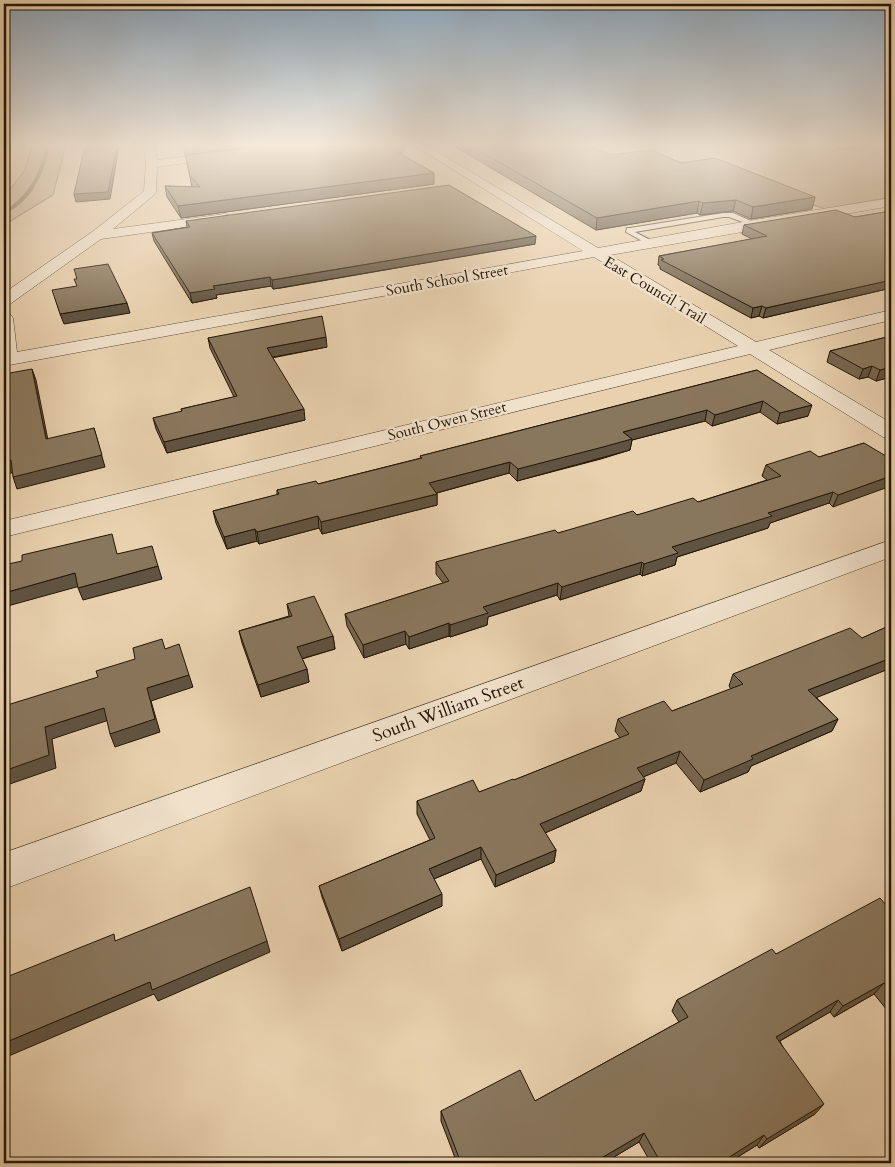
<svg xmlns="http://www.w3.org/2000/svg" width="895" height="1167" font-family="Cardo,serif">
<rect width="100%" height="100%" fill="#e9d1af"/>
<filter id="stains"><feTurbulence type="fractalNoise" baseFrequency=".004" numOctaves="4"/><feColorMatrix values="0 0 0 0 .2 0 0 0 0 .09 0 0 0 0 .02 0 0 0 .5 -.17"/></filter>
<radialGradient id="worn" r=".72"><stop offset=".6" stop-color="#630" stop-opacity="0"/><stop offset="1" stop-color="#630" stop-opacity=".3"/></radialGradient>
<!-- green -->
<path fill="#c7b192" stroke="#74634b" d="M32,145h34l-13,50 -49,30v-28l21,-27z
M601,145h290v52l-66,12 -112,-41 -56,-11 -27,-12 -22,3z"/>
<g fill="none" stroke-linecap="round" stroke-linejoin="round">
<!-- stream -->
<path fill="#715f48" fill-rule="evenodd" d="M46,145h4c-6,28 -18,57 -46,69v-3c25,-16 36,-37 42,-66z"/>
<defs>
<path id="lane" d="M723,213h10l25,11 -4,2 -25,-9h-6l-88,15 19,10 1,2 -4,2 -25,-14 1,-4h3z"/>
<path id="street" d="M144,145h10l3,15 65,-8 5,3 -5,3 -65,9 -1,25 -2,3 -41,34 111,-15 5,1 2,3 -2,3 -128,18 -91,65 -6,1v-12l88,-61 52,-41 2,-27z
M414,145h12l172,103 156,-28 137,-22v8l-281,49 146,87 135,-32v10l-122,30 122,73v15l-8,-1 -133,-83 -746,183v-16l734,-175 -144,-89 -590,109v-53l6,1 3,4 4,34 566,-101z
M891,540v17l-887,332v-36z"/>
</defs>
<!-- lane casing -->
<use href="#lane" stroke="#54442f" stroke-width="2"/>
<!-- street casing -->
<use href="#street" stroke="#54442f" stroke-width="1"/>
<!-- lane -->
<use href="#lane" fill="#f1e1cb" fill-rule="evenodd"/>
<!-- street -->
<use href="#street" fill="#f1e1cb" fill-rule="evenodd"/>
</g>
<!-- wall -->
<path fill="#766650" stroke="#221504" d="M183,145h223l-5,9 33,30 -253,34 -14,-21 -2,-11 27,1z
M452,145h134l25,10 70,8 134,34 -3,12 -61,10 -18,-8 -33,4 -3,-2 -101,17z
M891,211v77l-128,30 -4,-2 -8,2 -91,-49v-3l-2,-1 1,-9 93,-17 -10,-5 2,-9 111,-8z
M186,221l349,23 -254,44 -8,1 -2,-3 -55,9 1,3 -25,5 -38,-62 -2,-8 35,-6z
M891,336v41l-15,4 -8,-4 -9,2 -32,-17 3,-11z
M208,338l119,9 -55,11 33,62 -138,33 -11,-24 -3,-11 29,-6 -1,-3 53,-12 -24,-49z
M757,370l51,46 -31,8 -17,-12 -48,14 -7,-5 -73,19 -2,10 -29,9 -84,22 -8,-8 -72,20v12l-115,29 -3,-6 -60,16 -2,-3 -30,8 -11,-26 -3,-12 64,-16v-5l41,-6 103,-26 -1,-2z
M864,443l-31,64 -4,-4 -59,20 -2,5 -91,29 -2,8 -33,11 -2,-2 -80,26 -3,-5 -69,22 -1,8 -37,12 -1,-1 -40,13 -3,-5 -42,14 -17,-32 -2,-12 98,-31 -7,-9v-12l122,-29 79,-18 61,-13 69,-22 -5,-4 4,-11 53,-8z
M287,604l46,32 2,13 -33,10 5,10 2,13 -48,15 -19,-54 -3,-12 50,-15z
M891,625v43l-75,29 22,22 -6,12 -81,35 -3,6 -48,20 -24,-29 -33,14 2,2 -4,12 -96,42 11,17 -2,12 -59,25 -14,-28 -47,20 8,27 -100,45 -20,-54 -3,-11 111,-46 -13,-26v-13l62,-9 35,-12 106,-42 -5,-7 3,-12 54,-8 59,-22 -2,-3 4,-12 129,-36z
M891,911v104l-17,-21 -40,23 -4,-5 -50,29 35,73 -56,34 -2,-3 -29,18h-77l-12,-21 -35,21h-147l-16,-42v-10l94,-10 144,-79 -7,-11 5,-11 99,-46z"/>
<!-- shaded-wall -->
<path fill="#605341" stroke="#221504" d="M7,145h5l-8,18v-12z
M117,145h1l1,2 -9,52 -34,3 -2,-8z
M183,145h94l-92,10z
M400,145h6l-10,16v-10z
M838,145h37l-38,5z
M434,173v11l-253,34 -3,-12z
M815,197l-3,12 -61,10 2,-12z
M736,200l-3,11 -33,4 3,-12z
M699,201l-2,12 -101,17 1,-12z
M536,236l-1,8 -262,45 -1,-9z
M270,277l1,9 -55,9 1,3 -25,5 -2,-10 23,-7z
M891,280v8l-128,30 3,-10z
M127,303l3,10 -66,11 -4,-10z
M762,306l-3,10 -8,2 2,-10z
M326,337l1,10 -59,11 -1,-10z
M872,366l-4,11 -9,2 4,-10z
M891,367v10l-15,4 4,-11z
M32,369l4,11 14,70 -4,-11z
M763,401l-3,11 -48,14 3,-11z
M812,405l-4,11 -31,8 3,-11z
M304,409l1,11 -138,33 -3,-11z
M707,410l-2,11 -73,19 -2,10 -113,31 1,-12 105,-37z
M94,428l11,39 -88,22 -4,-12z
M11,460l4,12 -8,2 -3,-8v-4z
M510,462l-1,11 -80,22v-12z
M891,476v10l-58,21 5,-12z
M833,492l-4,11 -59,20 -2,5 -91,29 -2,8 -33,11 2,-12 28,-17 96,-34z
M437,494v11l-115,29 -1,-12z
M318,516l1,12 -60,16 -2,-12z
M255,529l2,12 -30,8 -3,-12z
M642,562l-2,12 -80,26 2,-13z
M158,566l4,13 -79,21 -5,-12z
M75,573l5,13 -76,21v-14z
M558,583l-1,12 -69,22 -1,8 -37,12v-12l33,-18z
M449,623v13l-40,13v-12z
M405,631l1,13 -42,14 -1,-13z
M333,636l2,13 -35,10 -3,-12z
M891,658v10l-88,35 5,-13z
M307,669l2,13 -48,15 -3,-12z
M189,675l4,12 -42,14 9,31 -45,15 -5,-13 37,-46z
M104,708l5,12 -57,19 4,29 -52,18v-15l41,-44z
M838,719l-6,12 -81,35 -3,6 -48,20 4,-12 47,-24z
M680,751l-4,12 -42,18 3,-13z
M645,779l-4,12 -103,45 2,-12z
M481,847v12l-52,22v-12z
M556,850l-2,12 -59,25 1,-12z
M442,894v12l-100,45 -3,-12z
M267,941l3,11 -112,49 -4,-7 -150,64v-15l146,-61z
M884,983l-10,11 -40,23 9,-11z
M838,1000l-8,12 -61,35 7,-10z
M824,1104l-9,10 -56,34 8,-9z
M644,1133l-5,9 -35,21h-11z
M764,1135l-7,10 -29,18h-8z"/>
<!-- building -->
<path fill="#89775d" stroke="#221504" d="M4,145h3l-3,6z
M85,145h32l-9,47 -34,2z
M274,145h126l-4,6 38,22 -256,33 -13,-20 35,1 -10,-11 -4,-21z
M469,145h117l25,10 40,-5 30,13 34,-5 100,39 -62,10 -17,-7 -33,3 -4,-2 -102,17z
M449,185l87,51 -264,44 -2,-3 -57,9 2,3 -25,4 -38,-60 38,-6 -4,-6z
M836,210l19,7 36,-6v69l-125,28 -4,-2 -9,2 -92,-48 3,-1 -5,-3 108,-20 -23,-11z
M108,264l19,39 -67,11 -8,-24 25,-4 -3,-7h3l-3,-10z
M322,316l4,21 -59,11 37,61 -140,33 -11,-24 29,-7 -1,-2 56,-13 -29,-58z
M891,336v31l-11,3 -8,-4 -9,3 -33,-18z
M32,369l14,70 48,-11 8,27 -89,22 -2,-17 -7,2v-88z
M757,370l55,35 -32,8 -17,-12 -48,14 -8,-5 -84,22 9,7 -29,8 -85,22 -8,-7 -81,21 8,11 -116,28 -3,-6 -61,16 -2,-3 -31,8 -11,-26 66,-17 -2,-4 39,-9 2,3 104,-26 -2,-2z
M864,443l27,16v17l-53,19 -5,-3 -65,21 4,3 -100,31 6,6 -34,11 -2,-2 -80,25 -4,-4 -75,24 5,6 -38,12 -1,-2 -40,14 -4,-6 -42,14 -18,-31 104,-33 -13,-19 119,-32 3,3 75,-22 4,4 56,-17 5,4 83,-26 -15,-11 44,-14 9,6z
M112,534l5,20 35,-8 6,20 -80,22 -3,-15 -71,20v-28l18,-4v-6z
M314,596l19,40 -36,11 10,22 -49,16 -19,-54 53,-15 -5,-12z
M891,625v33l-83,32 30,29 -87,37 2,3 -49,21 -24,-29 -43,17 8,11 -105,45 16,26 -60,25 -15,-28 -52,22 13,25 -103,45 -20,-53 116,-48 -18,-37 56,-21 6,12 34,-13 1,1 115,-46 -11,-15 46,-18 8,10 71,-27 -10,-10 117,-46 12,10z
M162,639l3,10 14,-5 10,31 -42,13 8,31 -45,15 -6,-26 -59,19 4,28 -45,16v-65l94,-29 -2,-6 39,-12 -2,-11z
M250,887l17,54 -115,49 -2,-8 -146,61v-65l110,-44 1,7z
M880,898l11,13v81l-7,-9 -41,23 -5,-6 -62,37 48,67 -57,35 -3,-4 -44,28h-59l-17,-30 -51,30h-132l-20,-52 79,-41 15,31 153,-84 -11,-17 95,-51 4,5z"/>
<!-- sky -->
<linearGradient id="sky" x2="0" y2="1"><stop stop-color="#8da6ba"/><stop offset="0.47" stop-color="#f5eadb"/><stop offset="1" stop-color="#f5eadb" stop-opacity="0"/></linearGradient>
<rect width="895" height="308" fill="url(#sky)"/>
<g text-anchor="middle" stroke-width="5" stroke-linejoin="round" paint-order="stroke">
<!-- far-street labels -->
<g font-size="15" fill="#221504" stroke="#f1e1cb">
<text transform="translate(447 280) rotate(-10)" y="5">South School Street</text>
<text transform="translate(655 290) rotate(31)" y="5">East Council Trail</text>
<text transform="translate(447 421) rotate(-14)" y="5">South Owen Street</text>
</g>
<!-- street labels -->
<g font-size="18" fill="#221504" stroke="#f1e1cb">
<text transform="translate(448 709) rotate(-20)" y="6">South William Street</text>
</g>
</g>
<!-- margin -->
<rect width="895" height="1167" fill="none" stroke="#e9d1af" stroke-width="20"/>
<rect x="5" y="5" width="885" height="1157" fill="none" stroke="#221504" stroke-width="2.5"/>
<rect x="10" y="10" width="875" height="1147" fill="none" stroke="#221504"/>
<rect width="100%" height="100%" filter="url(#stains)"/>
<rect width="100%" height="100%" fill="url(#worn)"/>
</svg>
